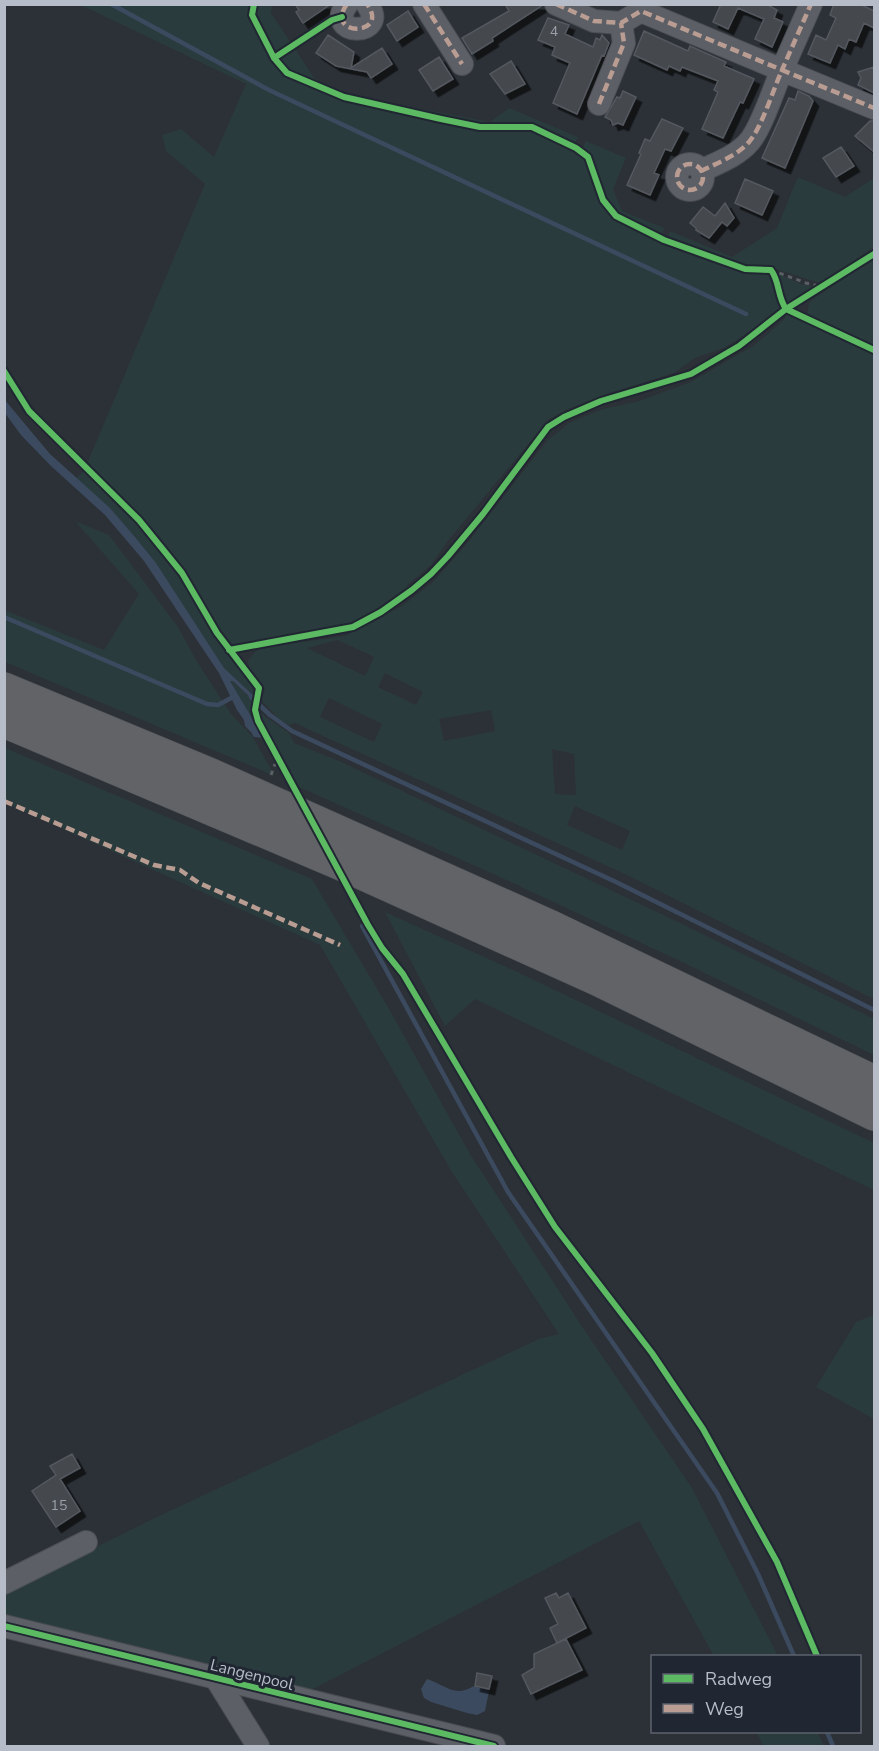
<svg xmlns="http://www.w3.org/2000/svg" width="879" height="1751" font-family="'Nunito Sans',sans-serif">
<defs>
<filter id="shadow"><feDropShadow dx="5.5" dy="5.5" stdDeviation="0" flood-color="#0009"/></filter>
</defs>
<rect width="100%" height="100%" fill="#2c3137"/>
<!-- green -->
<path fill="#2a3b3d" fill-rule="evenodd" d="M81,5h170c-1,20 17,59 35,70 6,3 13,4 19,6 15,6 27,15 43,19l138,30 44,-1 53,25 5,8 12,40 14,15 61,30 23,9 47,16h24c8,11 7,26 13,39l-58,37 -29,10 -21,15 -67,21 -39,15 -19,10 -102,123 -16,23 -24,20v2l-44,32 -17,8 -32,7 -82,10c-21,-22 -34,-53 -51,-78 -26,-38 -59,-71 -94,-102l118,-280 -39,-33 -4,-16 19,-6 33,28 32,-73z
M257,5h15l-1,8 20,30 -15,9c-8,-14 -22,-32 -19,-47z
M294,47l20,31 29,16 147,28 19,-14 69,29 -4,8 -44,-19 -51,-1 -134,-29 -31,-16 -25,-9 -10,-14z
M586,141l40,17 -13,31 9,22 42,17 -2,8c-13,-7 -37,-15 -46,-25 -18,-18 -14,-47 -34,-62z
M798,177l47,20 29,-19v69l-54,36 -51,-16 -26,-2 -75,-27 2,-7 62,26 45,-29z
M874,259v87l-67,-31 2,-12 4,-4z
M776,273l25,11 15,3 -28,17 -5,-6z
M787,314h6l81,38v647l-247,-124 -332,-152 -6,2 -9,-5 -18,-19 3,-13 -16,-21 -1,-6 8,-10 9,-4 80,-11 57,-30 30,-23 33,-37 82,-105 22,-18 34,-14 36,-8 52,-19 62,-36 32,-27v-4zM338,640l36,17 -9,19 -58,-28zM385,673l38,19 -7,13 -38,-18zM329,698l53,26 -8,18 -54,-25zM491,710l4,21 -51,10 -5,-22zM552,749l22,5 2,41 -21,-1zM575,806l55,25 -8,19 -55,-25z
M84,470l45,45 41,48 58,92 23,29 3,12 -30,-28 -68,-105 -21,-26 -25,-29 -34,-29z
M75,521l34,14 69,92 18,33 35,54 22,23 22,39 -270,-114 -1,-52 100,40 35,-56z
M229,680l4,1 21,20c-2,17 6,31 12,47l-17,-35z
M258,708l5,7 26,18 5,10 45,18 339,161 196,97v36l-196,-95 -189,-88 -190,-85 -27,-48h-2l-11,-22z
M5,748l307,131 77,130 81,145 113,174 109,160 86,168h-64l-75,-135 -330,170 -304,-74v-25l154,-76 380,-177 20,-5 -107,-162 -132,-227 -315,-142z
M385,912l128,58 361,173v47l-399,-191 -30,27z
M874,1315v104l-58,-32 40,-65z
M756,1732h61l7,14h-60z"/>
<!-- water -->
<path fill="#3c4a5f" d="M4,399l46,55 60,54 25,29 21,26 68,105 30,28v5l-21,-20h-3l19,32 109,213 -107,-194 -6,-6 -1,-6 -7,-10 -18,-37 -75,-112 -39,-46 -54,-49 -30,-31 -16,-22z
M427,1679c19,6 27,19 47,7l15,5 -4,20 -8,4 -10,-2 -36,-11 -7,-4 -3,-9z"/>
<!-- pier -->
<path fill="#2c3137" d="M253,737l11,1 105,187 -11,1z"/>
<g fill="none" stroke-linecap="round" stroke-linejoin="round">
<!-- stream -->
<path stroke="#3c4a5f" stroke-width="4.5" d="M111,4l158,86 477,224
M4,617l203,87 11,1 17,-9
M251,697l19,18 22,16 324,151 258,128
M362,926l146,266 209,301 41,81 36,82
M827,1732l6,14"/>
</g>
<!-- building -->
<path fill="#44484e" stroke="#54585f" stroke-width="1.5" filter="url(#shadow)" d="M295,4h36l-28,19 -7,-11 3,-2z
M505,4l38,1 -51,33 1,3 -21,13 -10,-16 47,-27z
M721,4h45l11,6 -3,8 9,4 -11,25 -17,-8 9,-20 -26,-11 -10,21 -15,-7z
M834,4h26l14,7v17l-10,-5 -8,19 -7,-3 -4,10 -7,-4 -8,18 -22,-9 8,-19 10,5 10,-22 -6,-3z
M408,11l10,16 -21,14 -10,-16z
M548,18l21,7 -4,9 28,13 3,-9 4,2 2,-5 7,8 -5,13 -2,-1 -25,59 -24,-11 17,-40 -18,-8 3,-8 -17,-7z
M644,31l44,20 2,-5 36,16 -2,4 30,13 -11,24 -3,-1 -17,36 -21,-9 16,-37 -4,-2 4,-9 -36,-14 -2,4 -11,-5 -2,4 -33,-15z
M328,35l26,17 -3,16 31,-20 10,16 -21,14 -4,-6 -31,-6 -20,-13z
M439,57l14,22 -20,12 -14,-21z
M511,61l14,23 -20,10 -15,-20z
M874,67v26l-16,-8 3,-7 -3,-6z
M623,91l13,6 -13,28 -5,-2 -5,2 -2,-5 -6,-3 12,-20 3,1z
M798,91l11,5 4,5 -28,67 -23,-10 27,-60 6,2z
M662,119l21,9 -12,23 -6,-2 -11,24 5,2 -9,20 -23,-10 14,-31 -2,-1 6,-14 5,2z
M870,121h4v31l-19,-16z
M841,147l13,19 -18,11 -13,-19z
M745,179l28,12 -11,24 -27,-12z
M725,203l9,15 -7,8 -5,-4 -13,16 -13,-8v-2l-6,-5 13,-16 12,9z
M72,1454l8,14 -20,11 20,32 -24,16 -24,-36 24,-16 -6,-9z
M556,1593l3,5 9,-5 18,35 -29,15 -7,-15 8,-4 -13,-26z
M566,1639l16,31 -51,24 -9,-19 12,-7v-14z
M477,1673l15,3 -3,13 -14,-3z"/>
<g fill="none" stroke-linecap="round" stroke-linejoin="round">
<defs>
<path id="minor" d="M347,4c-24,33 44,33 20,0
M424,4l38,60
M556,4l38,17 27,2 20,-12 141,59 29,-66
M599,104l25,-61 -3,-20
M677 177a13 13 0 1 1 26 0a13 13 0 1 1-26 0Z
M701,171c16,-8 36,-15 48,-29 13,-15 24,-52 33,-72l92,38
M4,1583l82,-41
M4,1626l490,120
M217,1680l41,66"/>
<path id="highway" d="M4,689l207,86 338,151 325,156
M4,721l340,144 253,114 277,135"/>
</defs>
<!-- minor casing -->
<use href="#minor" stroke="#4a4d52" stroke-width="24"/>
<!-- highway casing -->
<use href="#highway" stroke="#494d53" stroke-width="34"/>
<!-- path -->
<path stroke="#5a5f63" stroke-width="3" stroke-dasharray="4.5 4.5" stroke-linecap="butt" d="M771,270l35,13 18,4
M271,775l4,-11"/>
<!-- minor -->
<use href="#minor" stroke="#5c5f66" stroke-width="22"/>
<!-- highway -->
<use href="#highway" stroke="#616366" stroke-width="33"/>
<!-- quiet -->
<path stroke="#b99d93" stroke-width="4.5" stroke-dasharray="9 4.5" stroke-linecap="butt" d="M347,4c-24,33 44,33 20,0
M424,4l38,60
M556,4l38,17 27,2 20,-12 141,59 29,-66
M599,104l25,-61 -3,-20
M677 177a13 13 0 1 1 26 0a13 13 0 1 1-26 0Z
M701,171c16,-8 36,-15 48,-29 13,-15 24,-52 33,-72l92,38
M4,801l150,64 26,5 19,13 141,62"/>
<defs>
<path id="cycleway" d="M254,4l-2,11 22,43 13,15 57,24 97,22 39,8h52l44,21 12,9 15,43 13,16 48,24 81,29 26,1c9,12 6,26 15,39l88,41
M274,58l58,-38 10,-3
M4,371l25,40 110,109 43,53 35,60 42,55 -4,22 3,11 110,204 14,23 21,26 108,183 44,70 97,126 51,76 74,133 40,94
M229,650l124,-23 28,-15 31,-22 19,-16 17,-18 35,-42 65,-87 16,-10 37,-16 90,-27 48,-28 47,-37 88,-55
M4,1626l490,120"/>
</defs>
<!-- cycleway casing -->
<use href="#cycleway" stroke="#202732" stroke-width="10"/>
<!-- cycleway -->
<use href="#cycleway" stroke="#5cba63" stroke-width="6"/>
</g>
<g text-anchor="middle" stroke-width="6" stroke-linejoin="round" paint-order="stroke">
<!-- number labels -->
<g font-size="14" fill="#9aa0aa">
<text x="554" y="36">4</text>
<text x="59" y="1510">15</text>
</g>
<!-- street labels -->
<g font-size="16" fill="#b7bdc8" stroke="#202732">
<text transform="translate(252 1674) rotate(14)" y="6">Langenpool</text>
</g>
</g>
<!-- border -->
<rect width="879" height="1751" fill="none" stroke="#b7bdc8" stroke-width="12"/>
<!-- legend -->
<rect x="651" y="1655" width="210" height="78" fill="#202732" stroke="#5c636e" stroke-width="1.5"/>
<rect x="663" y="1674" width="30" height="9" fill="#5cba63" stroke="#5c636e" stroke-width="1.5"/>
<text x="705" y="1685" font-size="18" fill="#b7bdc8">Radweg</text>
<rect x="663" y="1704" width="30" height="9" fill="#b99d93" stroke="#5c636e" stroke-width="1.5"/>
<text x="705" y="1715" font-size="18" fill="#b7bdc8">Weg</text>
</svg>
